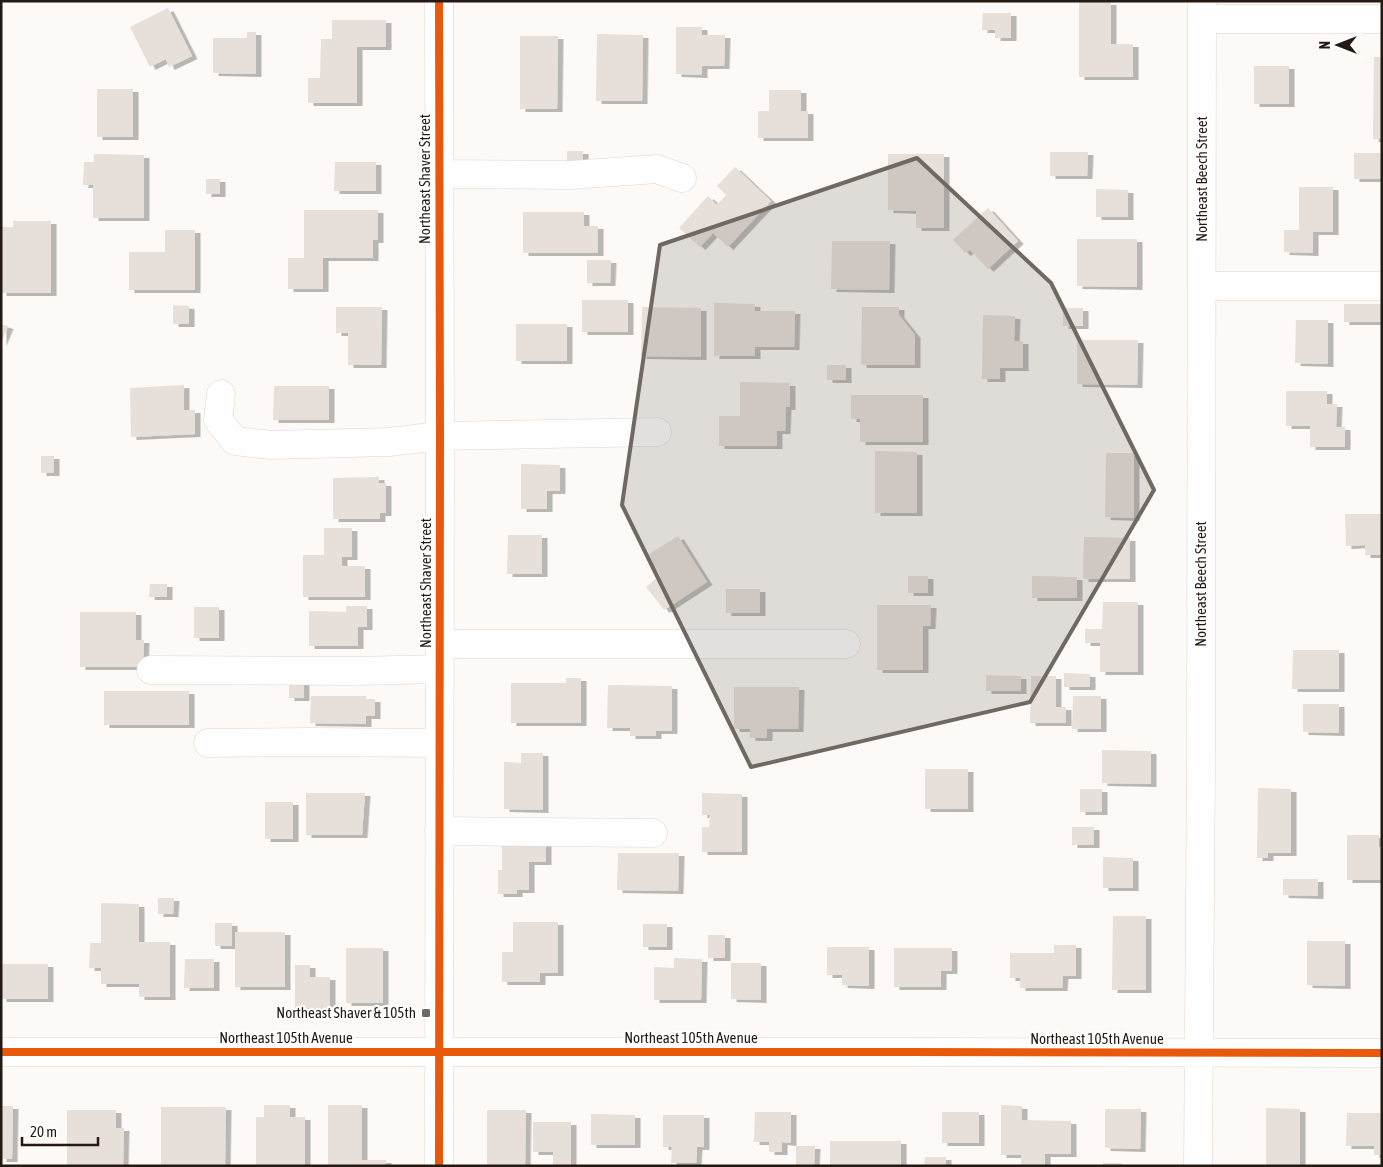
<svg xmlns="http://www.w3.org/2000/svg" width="1383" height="1167" font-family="'Asap Condensed',sans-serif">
<defs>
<filter id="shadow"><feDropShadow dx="5.5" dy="3" stdDeviation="0" flood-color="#0004"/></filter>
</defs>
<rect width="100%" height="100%" fill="#fcf9f6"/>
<!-- building -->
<path fill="#e6dfda" filter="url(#shadow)" d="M1079,2h32v42h22v33h-54z
M168,8l24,48 -23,11 -3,-8 -16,8 -20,-40z
M983,13h28v25h-16v-8h-13z
M332,20h54v27h-29v56h-49v-25h12l1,-39h11z
M676,27h26v8h23l-1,31h-22v9l-26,-1z
M247,32h9v42l-43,-1v-35h34z
M597,34l46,1 -1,66h-46z
M520,36h38l-1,73h-37z
M1374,57h8v82h-9z
M1254,66h35v38h-35z
M97,89h36v48h-36z
M769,90h32v21h7v27h-50v-27h11z
M567,151h16v12h-16z
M1050,152h38l-1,24h-37z
M1354,153h28v26h-28z
M94,154l50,1v63h-51v-33h-10l1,-23h10z
M888,154h56v74h-28v-17l-28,-1z
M335,162h41v29h-42z
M735,167l36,34 -43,46 -15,-14 -13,14 -21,-19 29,-32 9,9 9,-10 -9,-9z
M206,179h14v15h-14z
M1299,187h34v45h-20v21l-29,-1v-22h15z
M1096,189l32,1v27h-32z
M988,208l30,33 -30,28 -18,-19 -5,3 -12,-13z
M304,210h74v30h-5v18h-50v31h-35v-31h16z
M523,212h61v14h14v27h-75z
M13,221h38v72h-50v-66h12z
M165,230h30v60h-66v-38h36z
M1077,239h60v48l-60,-1z
M832,241h58l-1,49 -58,-1z
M587,260h24l-1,23h-23z
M582,300h46v32h-46z
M714,303l41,1v7h40l-1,36h-39v9h-41z
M1344,304h38v18h-38z
M173,305l16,1v18h-16z
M336,307h46l-1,58h-33v-32h-12z
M642,307l59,1v49l-60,-1z
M862,307h37v8l16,20v30h-54z
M1063,308h20v18h-20z
M983,315l32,1 -1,25h9v27h-23v11h-18z
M1296,320h32v44l-33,-1z
M1,324l7,2 -7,17z
M516,324h51v37h-51z
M1077,340h61l-1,45 -60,-1z
M827,365h19v15h-19z
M740,382l50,1v24h-4l-1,24h-8v15h-58v-30h21z
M184,385v25h11v24l-64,3 -1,-49z
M274,386h55v34h-56z
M1286,391h41v13h10l-1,23h9v20h-35v-21h-24z
M851,395h72v47h-63v-23h-9z
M875,451l42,1v61h-42z
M1106,453h28v65l-29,-1z
M41,456h13v17h-13z
M521,464l39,1v26h-13v18h-26z
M379,477v6h7v30h-6v6h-47v-41z
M1345,514h37v41h-17v-10l-19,1z
M324,528h28v29h-10v9h23v31h-62v-42h21z
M508,535h34v39h-35z
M678,536l29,46 -43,28 -18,-23 14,-12 -14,-19z
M1084,537l46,1v41h-47z
M908,576h20v17h-20z
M1032,576l45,1v21h-45z
M150,584h17v13h-18z
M726,589h34v24h-34z
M1103,602h35v70h-38v-29h-15v-14h17z
M877,605h54l-1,21h-7v44h-46z
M346,606h21v21h-9v19h-49v-35l37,1z
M194,607h25v31h-25z
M80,612h56v28h8l-1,27h-63z
M1293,650h46v39h-47z
M1064,673l26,1v13h-26z
M986,675l35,1v15h-35z
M1031,676h25v31h10v16h-36z
M566,678h15v45h-70v-40h55z
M289,679h15v19h-15z
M608,685l64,1v45h-16v5h-26v-8h-23z
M734,687h65l-1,42h-31v9h-17v-9h-16z
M104,691h85v34h-85z
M311,696h55v3h9v17h-9v8l-56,-1z
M1073,696h28v33h-29z
M1303,704h36v29l-36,-1z
M1102,750l49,1v33l-49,-1z
M521,753h22v57l-39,-1v-47l17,1z
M925,769h43v40h-43z
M1258,788l33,1v64h-23v5h-11z
M1080,789h22v23h-22z
M306,793h59l-3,42h-56z
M702,793l40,1v58h-40v-25h7l1,-12h-8z
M265,802h28v37h-28z
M1072,827h22v18h-22z
M1347,835h32v12h3v33h-35z
M502,837h44v25h-17v28h-12v4h-19v-24h4z
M618,853h61l-1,38 -61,-1z
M1103,857l30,1v30h-30z
M1283,879h35v17l-35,-1z
M158,898h16l-1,16h-15z
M101,903l38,1v38h31v55h-31v-13h-38v-16h-12l1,-25h11z
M1113,916h33v74h-34z
M513,922h45v51h-18v9h-38v-30h11z
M215,923h17v23h-17z
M643,924h24v23h-24z
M235,932h50v55h-50z
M708,935h17v23h-17z
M1307,941h38v45l-38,-1z
M1054,945h22v31h-13l-1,12h-42v-10h-10v-25h44z
M827,947h42v39l-27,-1v-10h-15z
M346,948h37v55h-37z
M894,948h58v23h-11v16h-47z
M674,958l28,1 -1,41h-47v-33l20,1z
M185,959h29v29h-30z
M731,963h30v37l-30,-1z
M1,964h47v35h-47z
M295,965h15v12h20v31h-35z
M264,1105h26v12h15v49h-49v-49h8z
M328,1105h34v55h24v6h-58z
M1001,1105l21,1v14l49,1v33h-26v12h-24v-11h-20z
M1,1106h12l-1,53h-11z
M161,1107h65l-1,59h-64z
M1266,1108l34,1v57h-34z
M1105,1109h36l-1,40 -35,-1z
M67,1110h49v18h8l-1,38h-56z
M487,1110h39l-1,56h-38z
M755,1112h36v31l-9,-1v10h-13v-10h-15z
M942,1112h37v31h-37z
M1347,1113h35v42h-8v-9h-28z
M591,1114l44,1v30h-44z
M663,1115h41v32h-7l-1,16h-25l1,-16h-9z
M533,1122h38v44h-18v-14h-20z
M830,1141h71v25h-71z
M796,1146h19l-1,20h-18z
M925,1157h21v9h-22z
M1103,1163h19v3h-19z"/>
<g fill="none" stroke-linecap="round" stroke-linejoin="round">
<defs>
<path id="minor" d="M439,1l1,435 -1,730
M1202,19h180
M439,174l131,1 87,-6 25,9
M1202,286h180
M221,394l-3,26 17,21 36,4 118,-3 51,-6 217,-4
M439,644h407
M151,670l205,1 83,-2
M208,743l103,-1 128,1
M439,831l214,2
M1,1052h903l478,1
M1198,1166l3,-401 1,-764"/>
</defs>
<!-- minor casing -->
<use href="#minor" stroke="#dcd6d0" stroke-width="29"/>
<!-- minor -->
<use href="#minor" stroke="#fffefe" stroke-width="28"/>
<defs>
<path id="cycleway" d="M439,1l1,435 -1,730
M1,1052h903l478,1"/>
</defs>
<!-- cycleway casing -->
<use href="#cycleway" stroke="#fff" stroke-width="11"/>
<!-- cycleway -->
<use href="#cycleway" stroke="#e8590c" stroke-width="8"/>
</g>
<!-- marked area -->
<path fill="#706862" fill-opacity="0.2" stroke="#706862" stroke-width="4" stroke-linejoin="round" d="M917,158l134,125 103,207 -124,212 -279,65 -129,-262 38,-260z"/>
<!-- markers -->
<rect fill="#706862" stroke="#fff" stroke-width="2" x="421" y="1008" width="10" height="10" rx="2.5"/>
<g text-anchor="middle" stroke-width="4.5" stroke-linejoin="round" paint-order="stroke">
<!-- street labels -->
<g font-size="15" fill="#251a13" stroke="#fff">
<text transform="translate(425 179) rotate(-90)" y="5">Northeast Shaver Street</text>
<text transform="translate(1202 179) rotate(-90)" y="5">Northeast Beech Street</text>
<text transform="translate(426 583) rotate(-90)" y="5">Northeast Shaver Street</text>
<text transform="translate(1201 584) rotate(-90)" y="5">Northeast Beech Street</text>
<text x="286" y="1043">Northeast 105th Avenue</text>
<text x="691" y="1043">Northeast 105th Avenue</text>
<text x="1097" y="1044">Northeast 105th Avenue</text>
</g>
<!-- poi labels -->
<g font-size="15" fill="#251a13" stroke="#fff" text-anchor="end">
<text x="416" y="1018">Northeast Shaver &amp; 105th</text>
</g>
</g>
<!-- border -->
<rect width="1383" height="1167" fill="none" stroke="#251a13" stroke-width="5"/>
<!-- north arrow -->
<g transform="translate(1338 45) rotate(270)" stroke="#ffffff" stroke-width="4" paint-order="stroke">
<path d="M0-4L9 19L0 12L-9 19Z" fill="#251a13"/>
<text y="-8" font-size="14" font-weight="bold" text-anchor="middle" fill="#251a13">N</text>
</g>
<!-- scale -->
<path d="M22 1137v8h76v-8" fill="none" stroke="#251a13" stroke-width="2.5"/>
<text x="30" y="1137" font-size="15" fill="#251a13" stroke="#ffffff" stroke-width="4" paint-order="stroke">20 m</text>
</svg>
